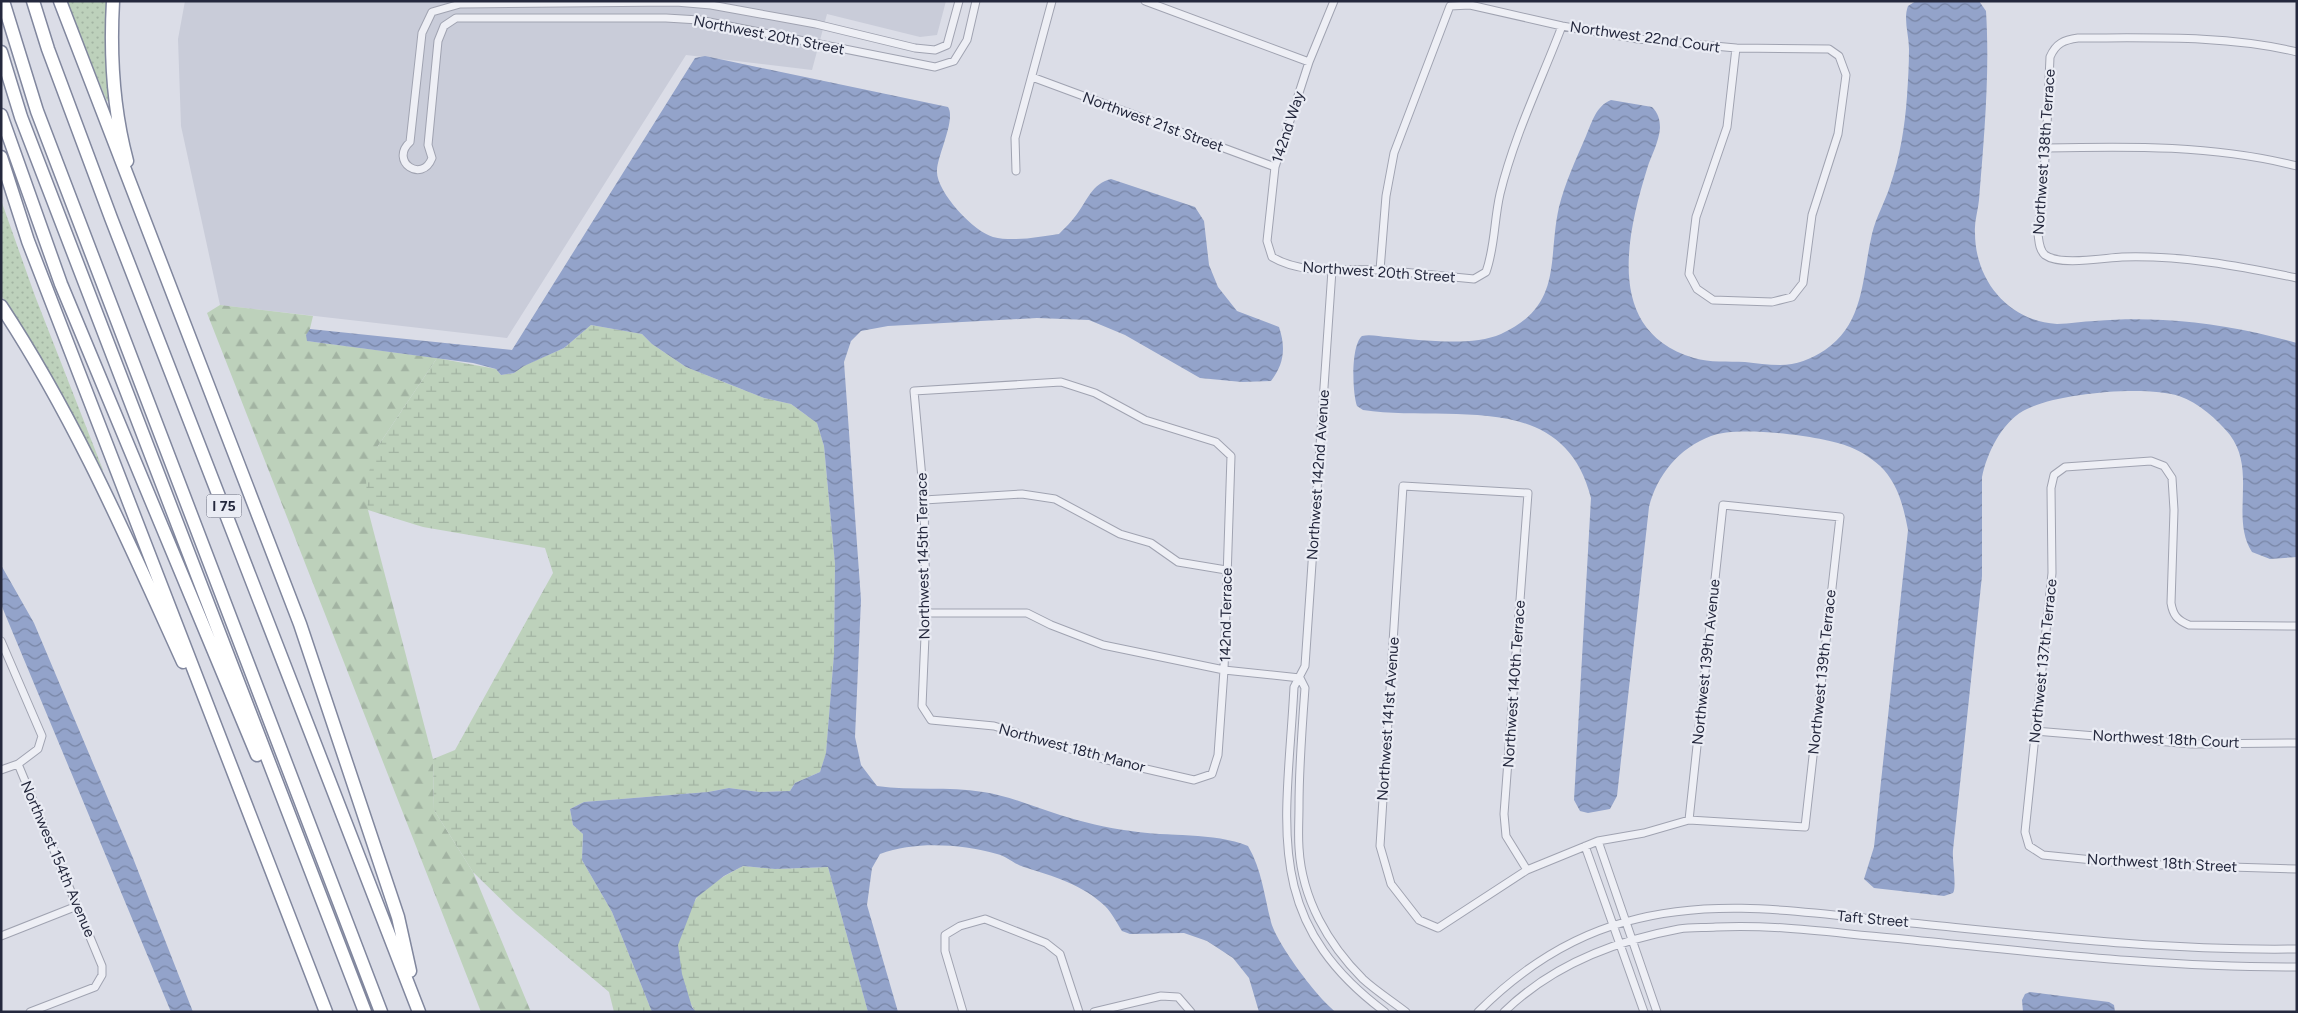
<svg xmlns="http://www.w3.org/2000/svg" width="2298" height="1013" font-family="Figtree,sans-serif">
<defs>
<pattern id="green-dots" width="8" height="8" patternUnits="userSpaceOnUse" patternTransform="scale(1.25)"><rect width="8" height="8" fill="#bdd1bb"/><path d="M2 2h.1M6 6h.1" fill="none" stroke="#a2b3a2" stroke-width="1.8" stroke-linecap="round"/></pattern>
<pattern id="forest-firs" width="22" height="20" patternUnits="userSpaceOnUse" patternTransform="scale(1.25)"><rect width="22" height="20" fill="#bdd1bb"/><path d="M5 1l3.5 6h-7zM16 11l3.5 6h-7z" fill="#a2b3a2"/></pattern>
<pattern id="wetland-marsh" width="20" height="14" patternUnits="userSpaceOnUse" patternTransform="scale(1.25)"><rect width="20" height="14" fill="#bdd1bb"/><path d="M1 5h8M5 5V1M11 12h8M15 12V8" fill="none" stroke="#a2b3a2"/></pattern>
<pattern id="water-waves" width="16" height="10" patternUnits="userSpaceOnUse" patternTransform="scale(1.25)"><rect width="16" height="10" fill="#93a3ca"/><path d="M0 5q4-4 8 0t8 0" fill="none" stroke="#7885a5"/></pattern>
</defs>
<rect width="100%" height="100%" fill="#dbdde7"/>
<!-- built -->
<path fill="#c9ccd9" d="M185,1h761l-9,34 -17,2 -93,-23 -15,56 -126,-15 -179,283 -287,-33 -39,-179 -3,-87z"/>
<!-- green -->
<path fill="url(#green-dots)" d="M65,1h42l-1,42 4,57 -3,1z
M1,200l34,96 68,174 -2,1 -48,-91 -52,-85z"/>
<!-- forest -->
<path fill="url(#forest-firs)" d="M220,305l93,11 -6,25 130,17 -59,88 -10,64 65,249 1,51 39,62 58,140h-50l-274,-699z"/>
<!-- wetland -->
<path fill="url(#wetland-marsh)" d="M591,325l51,9 10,10 34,23 78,31 27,6 26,19 7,23 11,118 -1,90 -8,100 -6,18 -25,11 -5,8 -31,1 -30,-4 -21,4 -124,10 -14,7 3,16 10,9 -1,26 30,52 40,100h-38l-5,-20 -93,-78 -43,-42 -39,-62 -1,-51 22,-9 98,-177 -8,-25 -122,-21 -55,-17 -2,-30 12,-34 59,-88 59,11 5,6 13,-2 9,-7 41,-18z
M743,866l33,3 52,-2 40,145h-172c-10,-12 -19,-51 -18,-66 1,-9 13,-39 18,-47 7,-12 34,-26 47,-33z"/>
<!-- water -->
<path fill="url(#water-waves)" d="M1916,1h63l7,10c4,62 -2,127 -7,189 -1,11 -5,22 -4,33 0,47 33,88 82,91 13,0 26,-3 38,-3 23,-2 46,-2 68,-1 45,2 91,11 134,23v214l-27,2 -18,-7c-22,-34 5,-81 -22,-117 -13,-16 -31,-32 -51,-39 -34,-11 -125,-3 -156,15 -22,13 -36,42 -41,66v99l-29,274c-1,10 4,37 0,43l-9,3 -70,-8 -10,-9 10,-32 34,-317c-4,-21 -9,-43 -24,-60 -9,-10 -22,-18 -34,-23 -27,-11 -112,-22 -139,-11 -32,12 -54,39 -62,71l-32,289 -7,13 -22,4 -8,-2 -6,-11 17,-302c-28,-111 -143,-75 -228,-88l-6,-4c-5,-14 -6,-61 5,-70 9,-2 18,1 26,1 32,3 84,10 113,-3 63,-29 46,-74 58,-127 6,-24 17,-48 27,-71 6,-14 10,-30 25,-36l41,7c6,6 8,12 8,21 -1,14 -9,28 -13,41 -21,68 -42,163 47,189 16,5 34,3 51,4 11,1 23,3 35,3 16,0 31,-6 45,-15 40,-27 37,-74 47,-116 4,-17 13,-32 18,-48 10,-29 15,-60 17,-90 1,-15 2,-31 2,-47 0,-14 -6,-30 -1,-43z
M705,56l243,51c8,12 -10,47 -11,63 -2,21 37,62 56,67 20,5 46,0 66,-3 6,-6 13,-13 18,-20 11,-15 15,-30 34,-35l84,28 9,14 5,44 9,22 19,24 42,16c7,21 5,37 -8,54l-29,1 -42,-4 -75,-43 -36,-15 -52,-2 -149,8 -27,5 -10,10 -7,21 17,238 -6,137 6,28 16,21c35,5 71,0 106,6 27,4 51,15 77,23 22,7 47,13 71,16 36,6 83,1 117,15 14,24 16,49 23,76 6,22 47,77 65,90h-77l-10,-34 -16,-20 -26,-17 -23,-8 -54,1 -8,-3c-5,-8 -10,-18 -17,-25 -22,-21 -52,-30 -81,-39 -10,-3 -18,-11 -27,-13 -37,-10 -81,-13 -117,0l-8,14 -5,37 31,107h-30l-40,-145 -53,2 -32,-3 -19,10 -28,22 -18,47 4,29 10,33 4,5h-44l-40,-100 -30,-52 1,-26 -10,-9 -3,-16 14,-7 124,-10 21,-4 30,4 31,-1 5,-8 25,-11 6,-19 8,-99 1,-90 -11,-118 -7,-23 -26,-19 -27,-6 -78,-31 -34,-23 -10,-10 -51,-9 -27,23 -40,18 -10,7 -13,2 -5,-6 -23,-6 -166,-22 -1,-6 4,-6 202,21 183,-292z
M1,565l33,58 99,235 60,154h-22l-166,-398 -4,-10z
M2030,992l79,10 5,3 1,7h-92l-1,-12 3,-6z"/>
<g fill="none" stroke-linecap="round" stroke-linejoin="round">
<defs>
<path id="minor" d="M959,1l-12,44 -12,5 -20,-2 -99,-24 -105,-19 -35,-3 -216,2 -28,8 -10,21 -12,109c-21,19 12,42 22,16l-4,-13 10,-104 6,-15 12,-8h210l33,2 236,47 19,-6 13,-21 9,-39
M1145,1l164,61
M1334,1l-25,61 -34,105 -8,74 5,16c32,19 74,11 110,13 31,3 61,6 92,9l12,-7c9,-25 8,-52 14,-78 14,-58 41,-113 62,-168
M2297,52c-70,-17 -147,-14 -219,-14 -14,2 -22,5 -28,19l-4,91 -8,86c1,7 1,16 7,21 15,11 58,3 77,2 59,-2 117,9 175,21
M1032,77l243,90
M2046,148c84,-2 168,-3 251,18
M1016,171l-1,-33 37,-137
M1332,270l-27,396 -11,21c-7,136 -34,232 91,325
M1380,270l6,-74 8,-43 56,-147 20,-1 92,21 76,13 98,9 93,1 10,7 7,19 -8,59 -26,81 -9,68 -11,14 -20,5 -59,-2 -16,-11 -8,-15 7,-57 31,-90 9,-79
M1061,382l34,11 50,27 71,22 15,14 -7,214 -6,85 -6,19 -18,6 -91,-21 -109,-33 -63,-6 -9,-14 4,-93 -2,-113 -10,-109z
M924,500l98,-6 33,5 65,35 31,9 27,19 48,8
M926,613h101l24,12 52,20 121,25 76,8
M2297,626l-108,-1c-12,-5 -16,-10 -18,-22l3,-93 -2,-32 -8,-12 -13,-5 -86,6 -11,8 -3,13 1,85 -27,259 4,14 14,9 90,9 164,5
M1,641l41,95 -4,13 -20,15 84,202v9l-7,12 -65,25
M1300,678l5,10c-3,40 -6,79 -6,118 0,14 -1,28 0,42 3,51 29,96 64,131 13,12 29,22 43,33
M2035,731l157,13 105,-1
M1,770l17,-6
M1598,841l59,171
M1585,846l59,166
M1527,870l-21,-34 -2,-22 24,-321 -125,-7 -23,360 11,38 28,36 19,8 89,-58 71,-29 46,-8 45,-13 116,7 35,-310 -117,-12 -34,315
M1,936l76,-30
M963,1012l-18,-61v-16l15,-9 25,-7 61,24 14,11 19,58
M1094,1012l67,-16 17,1 13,15
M1478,1012c42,-42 89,-74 147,-90 90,-26 185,-9 276,0 131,13 263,29 396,27
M1504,1012c48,-47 110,-71 175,-83 12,-2 25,-1 37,-2 59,-3 117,6 176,11 134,13 270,30 405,29"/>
<path id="motorway" d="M3,1l34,110 344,901
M33,1l15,48 63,169 308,794
M60,1l240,623 98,293 12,54
M113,1c-3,53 0,108 14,160
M1,52l20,65 344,895
M1,115l60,169 196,471
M1,157l27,84 298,771
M1,306c74,112 127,235 182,356"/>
</defs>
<!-- minor casing -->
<use href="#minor" stroke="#a0a3b1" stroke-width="9"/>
<!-- motorway casing -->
<use href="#motorway" stroke="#81879e" stroke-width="15"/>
<!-- minor -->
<use href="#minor" stroke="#eeeff5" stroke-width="7"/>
<!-- motorway -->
<use href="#motorway" stroke="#fff" stroke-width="12"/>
</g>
<g text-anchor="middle" stroke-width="4.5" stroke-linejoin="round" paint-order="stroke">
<!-- shield labels -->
<rect fill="#eaecf4" stroke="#5f6374" stroke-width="1" x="206.5" y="494.5" width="35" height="23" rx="4"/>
<g font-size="14" font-weight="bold" fill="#24283d">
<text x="224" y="511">I 75</text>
</g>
<!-- street labels -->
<g font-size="15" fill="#24283d" stroke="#eaecf4">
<text transform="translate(769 35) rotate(11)" y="5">Northwest 20th Street</text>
<text transform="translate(1645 37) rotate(8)" y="5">Northwest 22nd Court</text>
<text transform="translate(1153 122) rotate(20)" y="5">Northwest 21st Street</text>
<text transform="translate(1288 127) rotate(-72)" y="5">142nd Way</text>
<text transform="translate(2044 152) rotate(-86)" y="5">Northwest 138th Terrace</text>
<text transform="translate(1379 272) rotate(4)" y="5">Northwest 20th Street</text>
<text transform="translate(1318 475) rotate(-86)" y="5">Northwest 142nd Avenue</text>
<text transform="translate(923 556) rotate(-91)" y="5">Northwest 145th Terrace</text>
<text transform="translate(1226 615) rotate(-89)" y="5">142nd Terrace</text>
<text transform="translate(2043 661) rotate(-84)" y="5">Northwest 137th Terrace</text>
<text transform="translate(1706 662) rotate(-84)" y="5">Northwest 139th Avenue</text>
<text transform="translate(1822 672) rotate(-84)" y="5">Northwest 139th Terrace</text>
<text transform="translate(1514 684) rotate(-86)" y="5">Northwest 140th Terrace</text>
<text transform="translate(1388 719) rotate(-86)" y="5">Northwest 141st Avenue</text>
<text transform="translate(2166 739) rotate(3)" y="5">Northwest 18th Court</text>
<text transform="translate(1072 748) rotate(15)" y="5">Northwest 18th Manor</text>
<text transform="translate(58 859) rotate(67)" y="5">Northwest 154th Avenue</text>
<text transform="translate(2162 863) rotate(3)" y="5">Northwest 18th Street</text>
<text transform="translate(1873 919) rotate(5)" y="5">Taft Street</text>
</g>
</g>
<!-- border -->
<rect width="2298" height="1013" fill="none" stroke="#24283d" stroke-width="5"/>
</svg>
